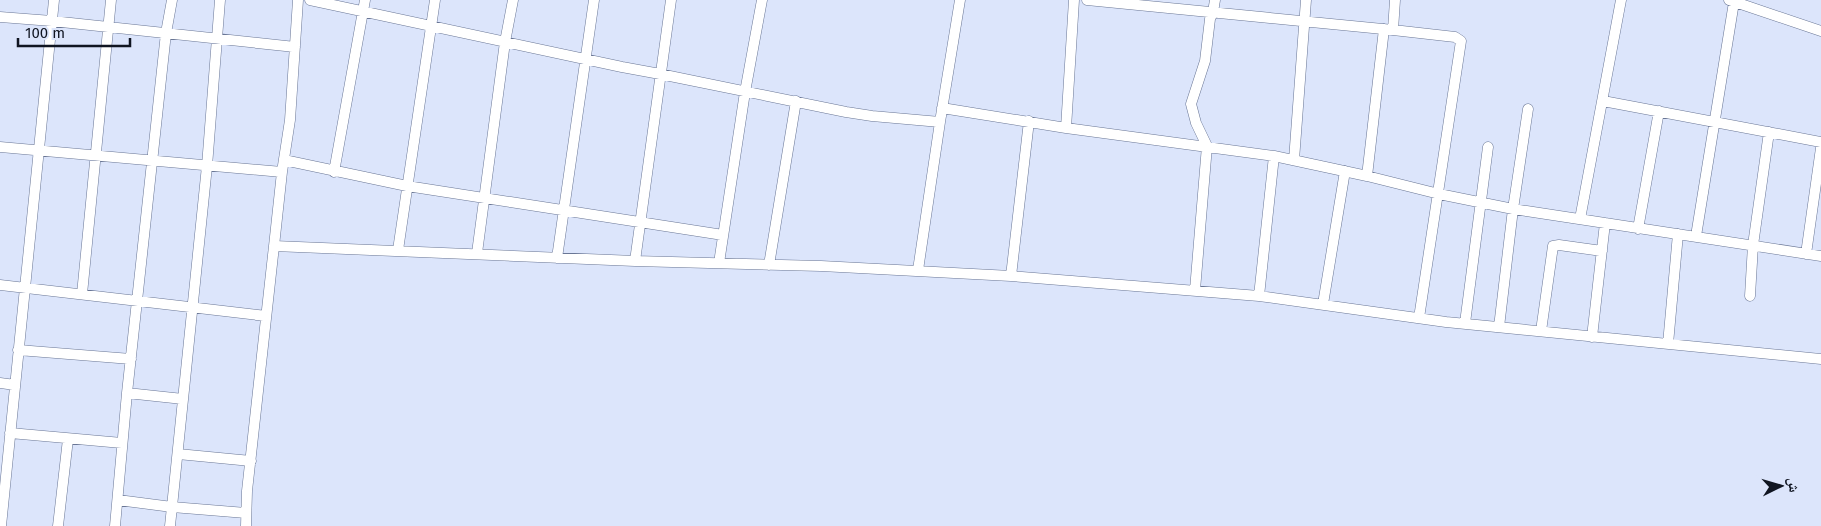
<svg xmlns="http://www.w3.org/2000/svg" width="1821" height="526" font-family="'Fira Sans','Noto Naskh Arabic',sans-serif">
<rect width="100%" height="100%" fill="#dce5fb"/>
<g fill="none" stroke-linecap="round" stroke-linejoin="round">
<defs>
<path id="minor" d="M298,0l-8,120 -8,52 -8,74 361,15 186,5 190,10 248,20 187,26 375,37
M310,0l312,67 38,7 186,38 26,4 68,6
M1087,0l306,30 2,-30
M1729,0l92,31
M0,17l52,4 243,26
M1393,30l62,7 6,4 -42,277
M1603,101l218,41
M942,108l124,20 8,-128
M1066,128l208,28 93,20 72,18 74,15 308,47
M0,147l282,25
M284,160l123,26 316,49
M1294,160l12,-160
M334,172l31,-172
M1367,176l17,-147
M1580,219l41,-219
M1638,229l21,-118
M1696,236l38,-234
M398,250l37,-250
M477,253l28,-211 8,-42
M1806,254l15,-106
M557,258l37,-258
M635,261l36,-261
M719,263l26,-171 17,-92
M769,265l27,-164
M918,270l22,-148 20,-122
M1011,276l18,-155
M0,285l266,31
M1195,290l12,-144 -11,-23 -5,-19 14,-43 5,-42 3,-7 2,-12
M82,294l29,-294
M1259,296l15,-140
M1750,296l3,-51 16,-113
M1323,304l22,-133
M1465,323l23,-176
M1499,327l14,-118 15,-100
M1541,331l12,-85 6,-1 43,6
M1592,337l13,-114
M1668,344l10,-110
M18,350l113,9
M0,383l15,2
M127,393l56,6
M10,433l112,10
M178,454l73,7
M118,500l54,7 74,6
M1,526l53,-526
M58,526l10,-87
M115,526l12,-133 39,-360 6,-33
M170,526l37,-360 13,-166
M246,526l1,-35 27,-245"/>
</defs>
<!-- minor casing -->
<use href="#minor" stroke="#697695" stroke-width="11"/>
<!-- minor -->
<use href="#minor" stroke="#fff" stroke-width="10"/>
</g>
<!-- north arrow -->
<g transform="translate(1781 486) rotate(85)" stroke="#dce5fb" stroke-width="4" paint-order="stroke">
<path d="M0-4L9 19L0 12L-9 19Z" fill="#101521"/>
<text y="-8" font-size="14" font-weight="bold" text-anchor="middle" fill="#101521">ش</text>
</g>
<!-- scale -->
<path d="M18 38v8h112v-8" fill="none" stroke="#101521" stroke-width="2.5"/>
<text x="25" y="38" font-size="15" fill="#101521" stroke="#dce5fb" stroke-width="4" paint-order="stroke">100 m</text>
</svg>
